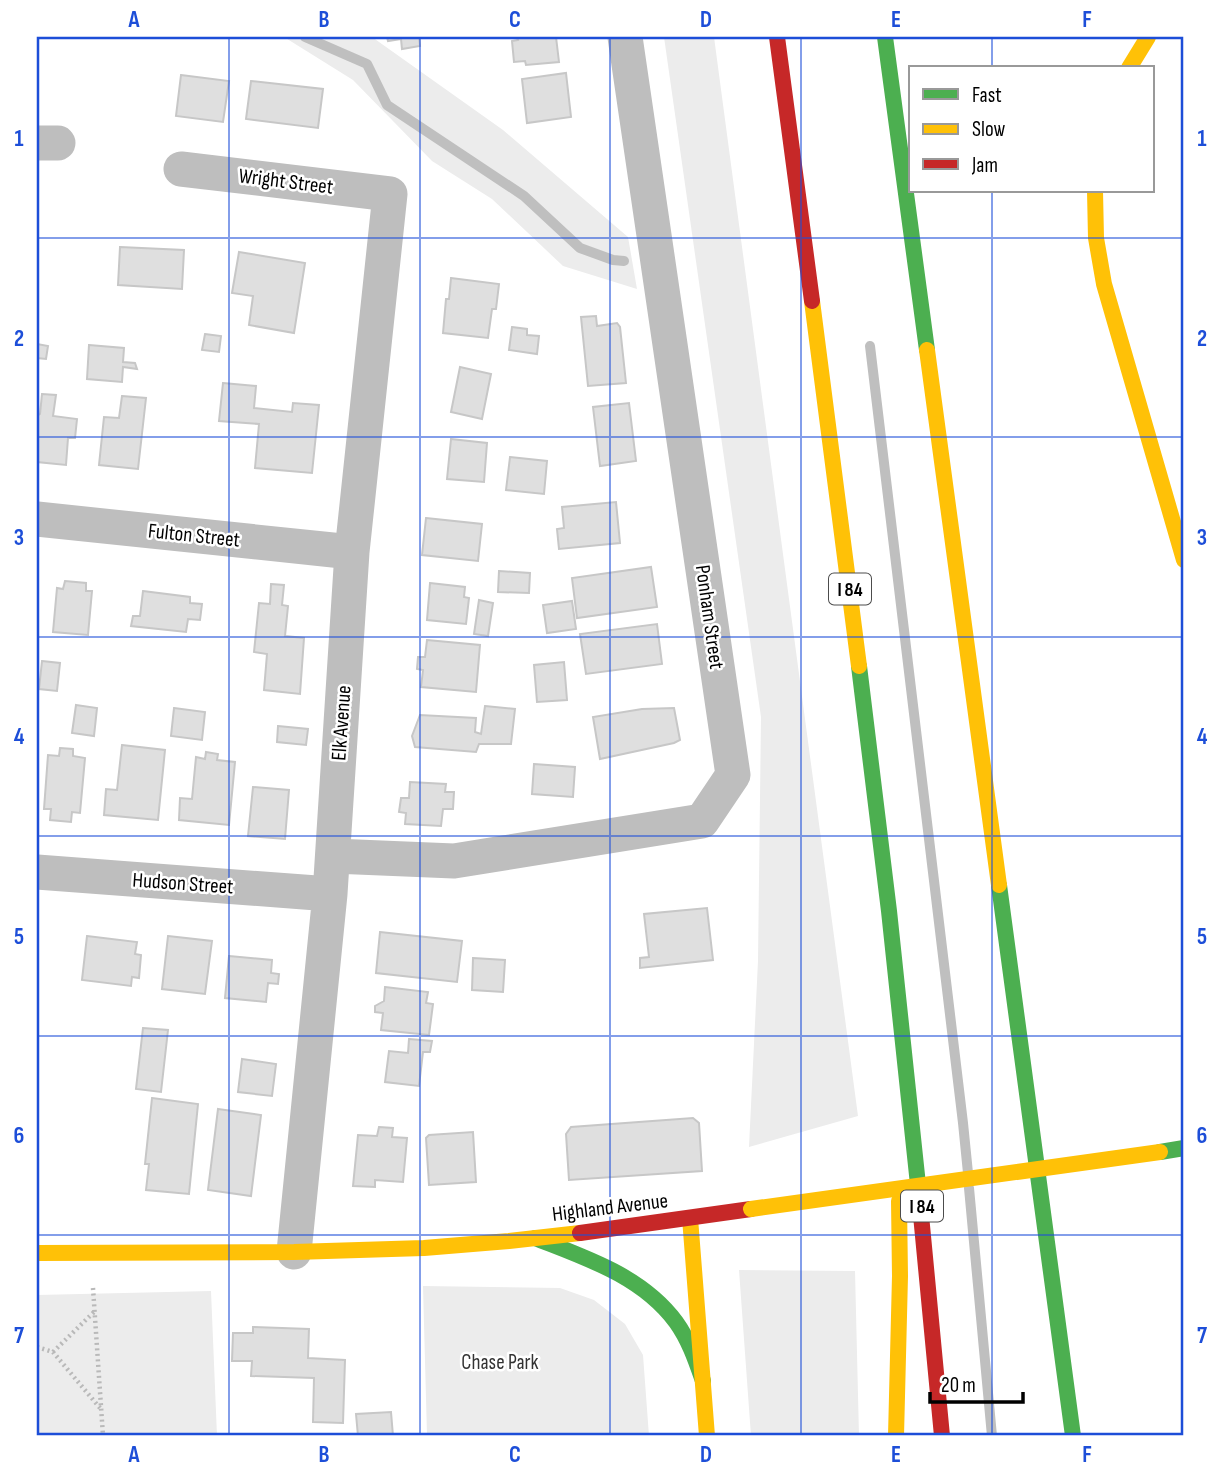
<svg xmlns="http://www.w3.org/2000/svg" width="1221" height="1473" font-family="'Sofia Sans Condensed',sans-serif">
<rect width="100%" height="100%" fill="#fff"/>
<!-- green -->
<path fill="#ececec" d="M284,37h88l131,93 125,107 9,52 -74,-23 -71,-67 -60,-38 -79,-81z
M664,37h50l144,1079 -109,31 9,-186 3,-244z
M739,1270l116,1 4,165h-108z
M423,1286l137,2 34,12 31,24 18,31 6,81h-222z
M211,1291l6,145h-180v-141z"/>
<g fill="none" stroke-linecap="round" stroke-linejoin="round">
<!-- stream -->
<path stroke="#bfbfbf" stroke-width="10" d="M305,37l62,27 20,41 137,91 56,52 33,12 11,1
M870,346l93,777 5,50
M969,1188l23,248"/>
</g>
<!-- building -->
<path fill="#dfdfdf" stroke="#c7c7c7" stroke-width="2" d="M387,37h32l1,9 -18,3 -1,-10 -13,2z
M517,37h39l3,25 -33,3 -1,-4 -11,1 -2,-21 6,-1z
M566,73l5,44 -44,6 -5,-44z
M181,75l48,6 -6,41 -47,-6z
M251,81l72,8 -5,39 -72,-9z
M120,247l64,3 -2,39 -64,-4z
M239,252l66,11 -11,70 -45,-8 4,-29 -21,-3z
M451,278l48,6 -3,25h-4l-4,29 -45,-5 3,-34h3z
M596,316l1,10 20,-3 3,4 6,56 -38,3 -7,-69z
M512,327l15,2v6l12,1 -2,18 -28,-4z
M205,334l16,2 -2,16 -17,-2z
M37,344l11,2 -2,13 -9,-1z
M89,345l35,3 -1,14 12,1 2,6 -14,-2 -1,15 -35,-3z
M460,367l31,7 -9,45 -31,-7z
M223,383l33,3 -2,22 38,4 1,-9 26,2 -7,68 -57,-5 4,-44 -40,-3z
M42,394l14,1 -3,21 24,3 -2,19h-7l-2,27 -29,-3v-46l3,-2z
M122,396l24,2 -8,71 -39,-4 5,-48 15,1z
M629,403l7,58 -36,5 -7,-59z
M451,439l36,4 -3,39 -37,-3z
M510,457l37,4 -3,33 -38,-4z
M616,502l4,41 -61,6 -2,-20 7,-1 -2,-21z
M426,518l56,6 -4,37 -56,-6z
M651,567l6,40 -80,11 -5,-40z
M499,571l31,2 -1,20 -31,-1z
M65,581l21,2v8h6l-4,44 -35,-3 4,-44 6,1z
M430,583l35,4 -1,10 5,1 -3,26 -39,-4z
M271,584l13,1 -2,20 6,1 -3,30 19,2 -4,56 -36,-4 3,-36 -13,-2 5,-49 11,1z
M143,591l47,6v6l12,1 -2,16 -12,-1 -2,13 -55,-6 2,-10h7z
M479,600l14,3 -5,33 -14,-2z
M572,601l4,28 -29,4 -4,-28z
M657,624l5,40 -76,10 -6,-40z
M427,640l53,5 -4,47 -55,-5 2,-17 -6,-1 1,-12h7z
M42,661l18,2 -3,28 -18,-2z
M564,662l3,38 -30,2 -3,-37z
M76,705l21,3 -3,28 -22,-3z
M485,706l30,3 -4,35h-32l-3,8 -61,-5 -3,-11 8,-21 56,3 -1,14 6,2z
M174,708l31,4 -3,28 -31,-4z
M674,708l6,32 -6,3 -74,16 -7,-42 49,-8z
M278,726l30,3 -2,16 -29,-3z
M122,745l43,5 -7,70 -54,-5 2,-26 11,1z
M60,748l13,1v7l12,2 -5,55 -8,-1 -1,10 -21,-2 1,-11h-7l4,-54 11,1z
M206,752l12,2 -1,6 18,2 -6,63 -50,-5 1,-22 12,1 4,-42 9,2z
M534,764l41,3 -2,30 -41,-3z
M410,782l36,2 -1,8h9l-1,17h-10l-2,17 -36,-2 1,-11 -7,-1 2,-14h8z
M253,787l36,3 -4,49 -37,-3z
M707,908l6,52 -73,8v-10l9,-1 -5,-43z
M380,932l82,9 -5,41 -81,-9z
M87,936l50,6 -2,12 6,1 -2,23 -7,-1 -1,9 -49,-6z
M168,936l44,5 -7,53 -43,-5z
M229,956l43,4 -1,13 8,1 -1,10 -10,-1 -2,19 -41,-4z
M473,958l32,2 -2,32 -31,-2z
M385,987l43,5 -2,11 7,1 -4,31 -48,-5 2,-17 -8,-1v-6l9,-5z
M143,1028l25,2 -7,62 -25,-3z
M409,1039l23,2 -2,11h-7l-4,34 -34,-4 4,-31 19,2z
M242,1059l34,5 -4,32 -34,-4z
M152,1098l46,6 -9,90 -43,-4 3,-26h-4z
M218,1109l43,6 -10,81 -43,-6z
M693,1118l6,5 3,48 -133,9 -3,-46 5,-7z
M379,1127l14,1 -1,9 15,1 -4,44 -28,-2v7l-22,-1 5,-51 19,1z
M473,1132l3,50 -47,3 -3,-47 3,-3z
M253,1327l56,2 -1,29 37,2 -2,63 -30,-1 1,-44 -63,-2 1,-15h-20l1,-28h20z
M391,1412l2,24h-35l-2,-22z"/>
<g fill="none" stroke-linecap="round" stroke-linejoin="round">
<!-- path -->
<path stroke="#b9b9b9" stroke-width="4.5" stroke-dasharray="2 3.5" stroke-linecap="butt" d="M93,1288l10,148
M37,1347l16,5 47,56
M53,1352l42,-41"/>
<!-- street -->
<path stroke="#bebebe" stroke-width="35" d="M37,143h21
M181,169l209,25 -38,358 -22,342 -36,358
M37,519l315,33
M333,856l121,5 248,-40 31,-46 -108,-738
M37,872l293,22"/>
<!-- fast -->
<path stroke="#4caf50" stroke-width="16" d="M885,37l42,313
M859,666l30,245 30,283
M999,885l74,551
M1160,1152l24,-4
M535,1238c51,20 107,38 141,84 13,18 20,39 27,59"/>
<!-- slow -->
<path stroke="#ffc107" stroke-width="16" d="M1129,68l19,-31
M1095,191l1,47 8,46 80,276
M812,301l47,365
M927,350l72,535
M690,1218l17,218
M37,1253l257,-1 130,-4 85,-7 71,-8
M896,1436l4,-160 -1,-75"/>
<!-- jam -->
<path stroke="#c62828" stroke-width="16" d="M777,37l35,264
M919,1194l23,242
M580,1233l171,-24"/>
<!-- slow-bridge -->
<path stroke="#ffc107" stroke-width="16" d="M751,1209l409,-57"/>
</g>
<!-- grid -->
<path fill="none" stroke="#1d4ed8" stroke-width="2" stroke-opacity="0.55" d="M229,37v1399M420,37v1399M610,37v1399M801,37v1399M992,37v31M992,191v1245M37,238h1147M37,437h1147M37,637h1147M37,836h1147M37,1036h1147M37,1235h1147"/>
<g text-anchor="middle" stroke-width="5" stroke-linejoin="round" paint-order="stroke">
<!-- shield labels -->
<g fill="#fff" stroke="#4c4c4c" stroke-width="2">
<rect x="829" y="573.5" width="42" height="31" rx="5"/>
<rect x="901" y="1190.5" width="42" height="31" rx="5"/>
</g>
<g font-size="19" font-weight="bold" fill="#000">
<text x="850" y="596">I 84</text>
<text x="922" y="1213">I 84</text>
</g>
<!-- street labels -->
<g font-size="21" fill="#000" stroke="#fff">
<text transform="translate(286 181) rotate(7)" y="7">Wright Street</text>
<text transform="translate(194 535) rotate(6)" y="7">Fulton Street</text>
<text transform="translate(710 617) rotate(82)" y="7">Ponham Street</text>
<text transform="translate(341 723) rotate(-86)" y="7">Elk Avenue</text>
<text transform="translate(183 883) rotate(4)" y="7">Hudson Street</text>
<text transform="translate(610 1207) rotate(-7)" y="7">Highland Avenue</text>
</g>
<!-- park labels -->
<g font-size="21" fill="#333" stroke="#fff">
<text x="500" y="1369">Chase Park</text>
</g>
</g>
<!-- border -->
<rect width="1221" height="1473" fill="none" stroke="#ffffff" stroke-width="77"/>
<!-- legend -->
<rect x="909" y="66" width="245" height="126" fill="#ffffff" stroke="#999999" stroke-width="2"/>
<rect x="923" y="89" width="35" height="10" fill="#4caf50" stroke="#999999" stroke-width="2"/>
<text x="972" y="102" font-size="21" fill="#000000">Fast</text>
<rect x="923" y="124" width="35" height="10" fill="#ffc107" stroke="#999999" stroke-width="2"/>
<text x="972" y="136" font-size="21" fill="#000000">Slow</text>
<rect x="923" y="159" width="35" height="10" fill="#c62828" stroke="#999999" stroke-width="2"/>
<text x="972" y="172" font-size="21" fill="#000000">Jam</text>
<!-- scale -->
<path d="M930 1392v10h93v-10" fill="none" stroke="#000000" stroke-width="3.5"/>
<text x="941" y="1392" font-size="21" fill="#000000" stroke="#ffffff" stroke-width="5" paint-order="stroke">20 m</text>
<rect x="38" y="38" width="1144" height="1396" fill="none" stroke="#1d4ed8" stroke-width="2.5"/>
<g font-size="23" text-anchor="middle" font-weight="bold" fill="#1d4ed8">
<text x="134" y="27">A</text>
<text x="324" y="27">B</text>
<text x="515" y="27">C</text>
<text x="706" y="27">D</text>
<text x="896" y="27">E</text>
<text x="1087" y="27">F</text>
<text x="19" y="146">1</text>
<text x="1202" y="146">1</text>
<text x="19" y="346">2</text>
<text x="1202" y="346">2</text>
<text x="19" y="545">3</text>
<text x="1202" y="545">3</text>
<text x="19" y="744">4</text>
<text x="1202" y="744">4</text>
<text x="19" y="944">5</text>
<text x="1202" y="944">5</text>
<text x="19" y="1143">6</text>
<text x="1202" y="1143">6</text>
<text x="19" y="1343">7</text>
<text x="1202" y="1343">7</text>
<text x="134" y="1462">A</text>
<text x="324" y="1462">B</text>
<text x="515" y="1462">C</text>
<text x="706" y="1462">D</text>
<text x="896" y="1462">E</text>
<text x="1087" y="1462">F</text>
</g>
</svg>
